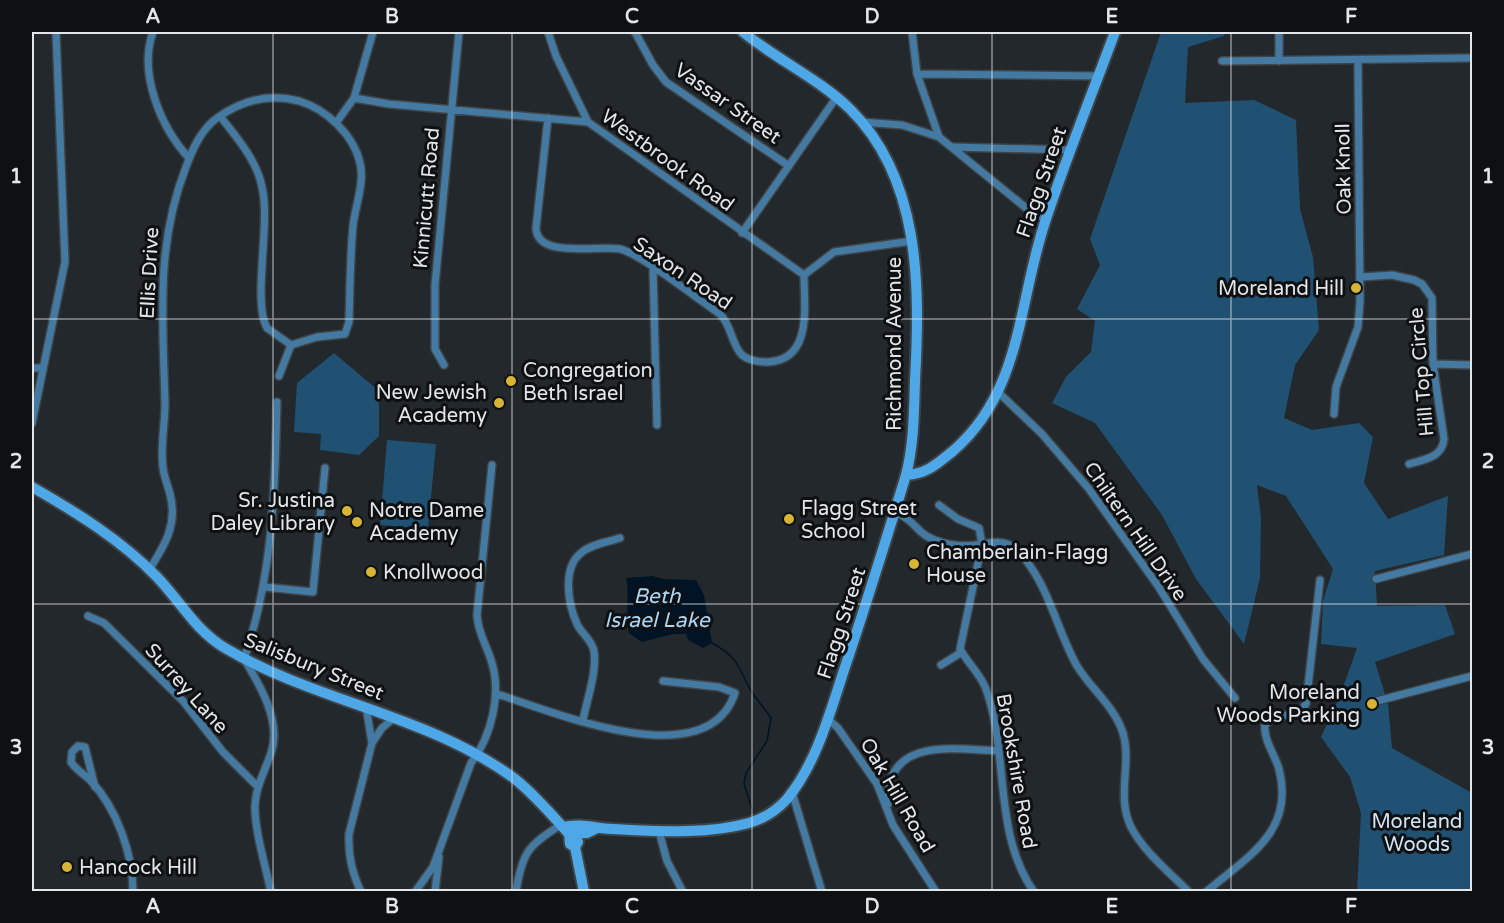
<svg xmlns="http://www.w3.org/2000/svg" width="1504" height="923" font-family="'Varela Round',sans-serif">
<rect width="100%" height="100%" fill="#23282c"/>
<!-- green -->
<path fill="#205173" d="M1161,32h64l-1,4 -36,11 -3,56 69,-3 42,20 4,89 13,48 6,73 -24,35 -11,53 28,12 47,-7 14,14 -9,46 24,36 60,-23 -4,59 -69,16 2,35 68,-1 10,29 -80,28 13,42 4,44 80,45v98h-115l4,-78 -11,-36 -29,-40 19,-41 17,-48 -36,-4 2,-43 10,-32 -47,-73 -29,-11 4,33 -1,60 -16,66 -48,-65 -34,-64 -67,-92 -43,-20 14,-26 25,-25 4,-31 -18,-12 23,-44 -10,-26z
M334,353l45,38v45l-20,19 -39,-5 1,-16 -27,-2 3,-49z
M387,440l49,4 -8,85 -48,-4z"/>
<!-- water -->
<path fill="#001426" d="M653,576c10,5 30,3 43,4l8,15 8,48 -9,5 -15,-8 -2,-6h-13l-31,8 -13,-9c-4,-18 1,-37 -3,-55z"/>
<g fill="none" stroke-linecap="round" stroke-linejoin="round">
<!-- stream -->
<path stroke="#001426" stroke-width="1.5" d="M712,643c28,16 25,22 39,48 6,9 14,18 20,27l-4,23 -21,32 -2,11 8,25"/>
<defs>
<path id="street" d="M153,32c-15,41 8,96 36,126
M548,32l8,24 32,66
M635,32l18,33 13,17 123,84
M912,32l5,42 22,63
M1279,32v29
M1222,61l246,-3
M917,74l182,2
M354,98l35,6 199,18 216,153
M548,118l-12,110c1,31 61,17 84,21 21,5 79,51 100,65 12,12 11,30 22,41 7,6 17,7 26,7 45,-2 36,-56 36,-87
M861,122l41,3 37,12 92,75 15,7
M336,123l18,-25 19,-66
M953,147l117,3
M742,233l94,-135
M653,268l4,157
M804,275l30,-23 78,-11
M1361,277l31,-2 22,5 8,4 10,14 1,66 11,75c-2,19 -19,20 -35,25
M1433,364l39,1
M444,365l-9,-16v-64l24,-253
M32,368h11
M279,376l12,-31
M998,392l44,42 47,55 69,97 45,73 32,39
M1334,414l2,-27 22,-60 2,-26 -2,-241
M32,423l33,-161 -9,-230
M939,505l19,14 21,9 3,16c12,-2 24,-4 34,5 32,31 40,80 61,117 14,23 38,41 46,67 9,31 -7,64 8,94 13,25 38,45 58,65
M895,512c12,5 17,11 26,20 15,13 43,16 61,12l-22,105c8,15 22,26 27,43 22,65 6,141 47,200
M149,570c16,-25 29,-46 21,-76 -2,-8 -6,-17 -7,-26 -3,-21 2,-43 2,-64 -2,-83 -10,-158 21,-237 7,-19 15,-37 31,-49 25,-18 52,-25 82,-17 27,8 55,34 61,62 5,19 -5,44 -7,63 -3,32 -3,64 -4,96l-4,12 -28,3 -26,8 -24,-17c-15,-26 4,-105 -5,-141 -5,-27 -26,-50 -42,-71
M1376,579l96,-25
M265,587l48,5 12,-124
M88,616l16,7 79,78 40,51 35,35
M941,665l21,-13
M497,694c55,17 210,84 238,-1l-16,-6 -56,-6
M1377,701l95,-25
M828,719l10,9 39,56 16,41 43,67
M583,720c4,-21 14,-47 11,-69 -2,-11 -13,-18 -17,-27 -9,-20 -15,-56 4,-71 10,-9 27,-11 39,-15
M372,743l10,-15 12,-10
M95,787l-10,-40 -7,-1 -6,6 -1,10c5,8 13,12 20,19 26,28 42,73 42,111
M792,792l30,100
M888,804c-3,-68 66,-55 110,-53
M659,831l8,30 16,31
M271,892c-5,-24 -17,-64 -16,-87 1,-19 10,-34 16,-52 11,-31 -11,-68 -27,-94 29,-83 31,-170 33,-257
M361,892c-9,-20 -13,-36 -12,-58l23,-91 -6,-36
M415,892l18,-25 38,-104c21,-27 31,-71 20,-103 -5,-16 -13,-27 -14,-45l15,-150
M435,892l4,-35
M516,892c6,-39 12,-47 45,-67
M1206,892c42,-36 89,-60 73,-123 -4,-14 -16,-30 -14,-44 11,-14 31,-5 41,-21l14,-124"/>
<path id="secondary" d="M743,32c33,27 76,47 107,77 71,70 70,178 65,271 -1,31 -1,64 -9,95
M32,487c44,25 89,53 125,90 23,24 38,53 68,71 91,54 204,67 290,131 20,16 37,36 54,55l18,-1 10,-5
M563,827c18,-4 31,1 49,2 45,2 93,6 137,-6 14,-4 28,-13 38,-24 29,-35 43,-86 57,-129 22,-65 42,-130 62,-195 21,-1 31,-11 47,-24 70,-60 65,-151 93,-232 21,-63 46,-125 69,-187
M575,847l-5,-3 -1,-10 6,1 3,7 -3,5 9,45"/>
</defs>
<!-- street casing -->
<use href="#street" stroke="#3e4346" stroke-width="10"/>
<!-- secondary casing -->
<use href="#secondary" stroke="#3e4346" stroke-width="14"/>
<!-- street -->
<use href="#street" stroke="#447aa1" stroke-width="7"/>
<!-- secondary -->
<use href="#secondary" stroke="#4ea8e8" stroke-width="10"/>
</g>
<!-- grid -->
<path fill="none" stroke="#e3e6e9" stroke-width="1.5" stroke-opacity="0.55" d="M273,32v860M512,32v860M752,32v860M992,32v860M1231,32v860M32,319h1440M32,604h1440"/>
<!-- markers -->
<g fill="#d8b434" stroke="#0e1012" stroke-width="2">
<circle cx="1356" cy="288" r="6"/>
<circle cx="511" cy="381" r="6"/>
<circle cx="499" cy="403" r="6"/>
<circle cx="347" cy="511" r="6"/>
<circle cx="789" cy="519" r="6"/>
<circle cx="357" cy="522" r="6"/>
<circle cx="914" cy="564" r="6"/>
<circle cx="371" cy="572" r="6"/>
<circle cx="1372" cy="704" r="6"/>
<circle cx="67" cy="867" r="6"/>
</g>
<g text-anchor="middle" stroke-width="6" stroke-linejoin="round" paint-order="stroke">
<!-- street labels -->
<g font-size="20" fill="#e3e6e9" stroke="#0e1012">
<text transform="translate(728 103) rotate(35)" y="7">Vassar Street</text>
<text transform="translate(668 160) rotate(36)" y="7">Westbrook Road</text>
<text transform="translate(1343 169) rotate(-91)" y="7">Oak Knoll</text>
<text transform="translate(1041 182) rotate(-71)" y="7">Flagg Street</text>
<text transform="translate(426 198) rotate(-85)" y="7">Kinnicutt Road</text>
<text transform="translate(149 273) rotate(-87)" y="7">Ellis Drive</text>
<text transform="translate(683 273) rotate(34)" y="7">Saxon Road</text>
<text transform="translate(894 344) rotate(-90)" y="7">Richmond Avenue</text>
<text transform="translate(1421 372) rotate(-95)" y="7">Hill Top Circle</text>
<text transform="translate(1136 531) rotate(55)" y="7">Chiltern Hill Drive</text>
<text transform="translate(841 623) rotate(-72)" y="7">Flagg Street</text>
<text transform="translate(314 666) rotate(22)" y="7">Salisbury Street</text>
<text transform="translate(187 688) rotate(48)" y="7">Surrey Lane</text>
<text transform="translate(1017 771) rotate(80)" y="7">Brookshire Road</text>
<text transform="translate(898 795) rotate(60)" y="7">Oak Hill Road</text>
</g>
<!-- poi labels -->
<g font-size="20" fill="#e3e6e9" stroke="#0e1012" text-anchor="start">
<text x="1344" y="295" text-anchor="end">Moreland Hill</text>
<text x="523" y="377">Congregation<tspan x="523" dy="23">Beth Israel</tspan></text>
<text x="487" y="399" text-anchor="end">New Jewish<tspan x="487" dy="23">Academy</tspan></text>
<text x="335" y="507" text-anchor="end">Sr. Justina<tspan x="335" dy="23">Daley Library</tspan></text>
<text x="801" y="515">Flagg Street<tspan x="801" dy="23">School</tspan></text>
<text x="369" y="517">Notre Dame<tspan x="369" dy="23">Academy</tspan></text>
<text x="926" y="559">Chamberlain-Flagg<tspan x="926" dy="23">House</tspan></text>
<text x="383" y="579">Knollwood</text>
<text x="1360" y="699" text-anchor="end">Moreland<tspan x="1360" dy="23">Woods Parking</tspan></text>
<text x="79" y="874">Hancock Hill</text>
</g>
<!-- park labels -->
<g font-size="20" fill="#d1e5f6" stroke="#0e1012">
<text x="1417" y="828">Moreland<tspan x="1417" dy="23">Woods</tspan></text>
</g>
<!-- water labels -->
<g font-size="21" font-style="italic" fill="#abd4f5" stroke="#0e1012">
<text x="657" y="603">Beth<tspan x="657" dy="24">Israel Lake</tspan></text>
</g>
</g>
<!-- border -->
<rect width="1504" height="923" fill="none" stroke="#0e1012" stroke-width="66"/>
<rect x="33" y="33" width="1438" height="857" fill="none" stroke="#e3e6e9" stroke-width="2"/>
<g font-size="20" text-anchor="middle" font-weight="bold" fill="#e3e6e9">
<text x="153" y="23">A</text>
<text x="392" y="23">B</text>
<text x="632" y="23">C</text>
<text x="872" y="23">D</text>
<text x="1112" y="23">E</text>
<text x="1351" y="23">F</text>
<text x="16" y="183">1</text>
<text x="1488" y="183">1</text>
<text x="16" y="468">2</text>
<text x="1488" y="468">2</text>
<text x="16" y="754">3</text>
<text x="1488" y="754">3</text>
<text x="153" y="913">A</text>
<text x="392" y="913">B</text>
<text x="632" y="913">C</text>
<text x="872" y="913">D</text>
<text x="1112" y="913">E</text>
<text x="1351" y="913">F</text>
</g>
</svg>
